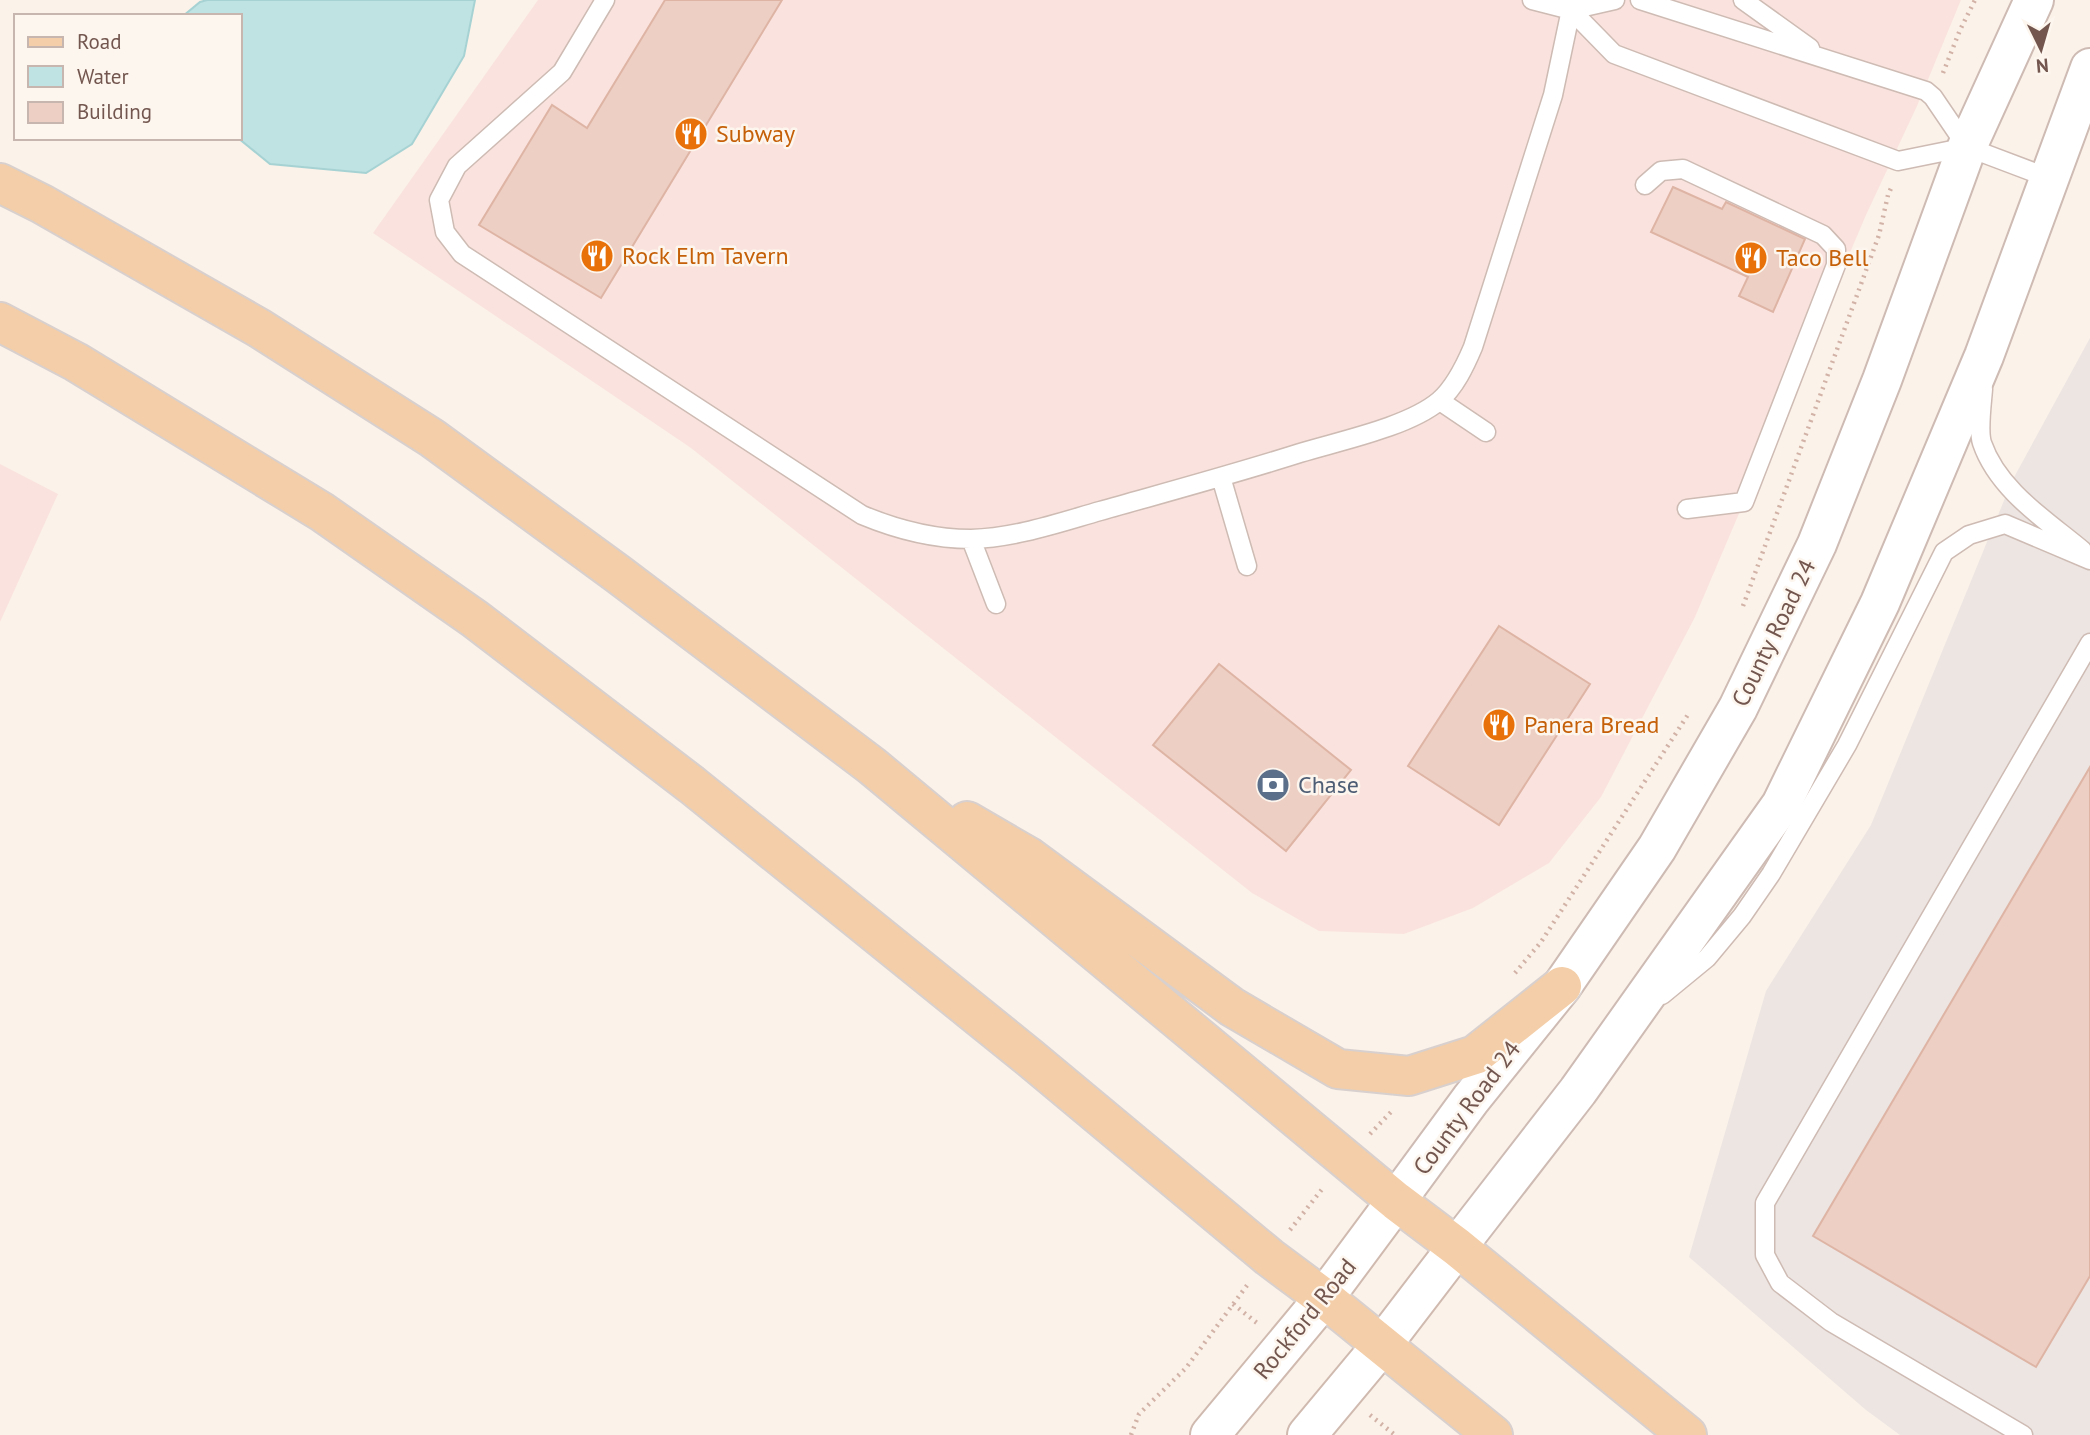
<svg xmlns="http://www.w3.org/2000/svg" width="2090" height="1435" font-family="'PT Sans',sans-serif">
<rect width="100%" height="100%" fill="#fbf2e9"/>
<!-- commercial -->
<path fill="#fae3de" d="M538,0h1423l-44,106 -51,109 -171,402 -94,180 -52,66 -76,45 -69,26 -85,-3 -67,-38 -561,-445 -318,-215z
M0,464l58,30 -58,128z"/>
<!-- industrial -->
<path fill="#ece5e2" d="M2090,338v1097h-190l-34,-25 -177,-153 77,-266 105,-166 141,-344z"/>
<!-- water -->
<path fill="#bfe2e3" stroke="#a6d2d3" stroke-width="2" d="M207,0h268l-11,56 -52,88 -46,29 -96,-9 -32,-26h2v-122h-57l17,-14z"/>
<!-- building -->
<path fill="#edcfc3" stroke="#deb4a5" stroke-width="2" d="M665,0h117l-181,298 -122,-73 73,-120 35,23z
M1673,187l49,22 4,-7 79,37 -32,73 -34,-16 9,-19 -97,-45z
M1499,626l91,58 -91,141 -91,-59z
M1219,664l132,106 -65,81 -133,-106z
M2090,767v509l-54,91 -223,-131z"/>
<g fill="none" stroke-linecap="round" stroke-linejoin="round">
<defs>
<path id="service" d="M605,0l-43,72 -105,94 -18,34 6,32 17,22 400,261c36,15 70,24 109,24 44,-1 87,-16 129,-28 67,-19 134,-37 200,-58 39,-12 108,-26 139,-52 16,-14 26,-35 34,-54l80,-252 20,-95
M1532,0l39,10 44,-10
M1640,0l286,91 7,6 34,50
M1743,0l67,48
M1571,10l43,44 284,107 69,-14 82,31
M1645,185l16,-14 22,-2 140,66 13,14v16l-92,237 -57,7
M1983,389c-1,14 -5,42 -1,54 16,47 64,77 100,107
M1440,401l46,31
M1221,477l26,89
M971,539l25,65
M1662,995l45,-37 35,-42 29,-42 76,-129 97,-193 25,-17 36,-11 85,36
M2023,1435l-192,-113 -51,-39 -15,-28v-52l325,-560"/>
<path id="tertiary" d="M1396,1201l75,-102 91,-113 95,-138 81,-140 79,-164 65,-164 85,-233 67,-147
M1457,1247l121,-156 203,-286 99,-202 104,-247 106,-288"/>
<path id="secondary" d="M1210,1435l114,-137 72,-97
M1307,1435l75,-90 75,-98"/>
<path id="primary" d="M0,183l42,21 217,124 173,110 186,136 254,192 524,435 61,46 230,188
M0,322l76,40 246,150 153,107 217,166 338,273 239,199 55,41 169,137
M967,821l62,36 203,150 106,62 71,7 66,-21 87,-69"/>
</defs>
<!-- service casing -->
<use href="#service" stroke="#cebbb3" stroke-width="21"/>
<!-- tertiary casing -->
<use href="#tertiary" stroke="#cebbb3" stroke-width="42"/>
<!-- secondary casing -->
<use href="#secondary" stroke="#d0bab0" stroke-width="42"/>
<!-- primary casing -->
<use href="#primary" stroke="#d8d0ce" stroke-width="42"/>
<!-- path -->
<path stroke="#d2b2a6" stroke-width="4.5" stroke-dasharray="2 5" stroke-linecap="butt" d="M1943,73l17,-43 15,-30
M1743,606l136,-371 9,-40 4,-9
M1515,973l26,-31 148,-229
M1370,1134l21,-22
M1290,1230l33,-42
M1233,1304l24,19
M1370,1415l25,20
M1131,1435l8,-21 47,-46 62,-84"/>
<!-- service -->
<use href="#service" stroke="#fff" stroke-width="18"/>
<!-- tertiary -->
<use href="#tertiary" stroke="#fff" stroke-width="38"/>
<!-- secondary -->
<use href="#secondary" stroke="#fff" stroke-width="38"/>
<!-- primary -->
<use href="#primary" stroke="#f3cea8" stroke-width="38"/>
</g>
<!-- icons -->
<defs>
<symbol id="restaurant-disc" viewBox="-11 -11 22 22"><circle r="9.5" fill="#e8710a" stroke="#fdf6ef"/><path d="M-5-6h1v4h1v-4h1v4h1v-4h1v5L-1.5 .5V6h-2V.5L-5-1ZM5-6V6H3V1.5H1.5Q1.5-4 5-6Z" fill="#fff"/></symbol>
<symbol id="bank-disc" viewBox="-11 -11 22 22"><circle r="9.5" fill="#5c6f8a" stroke="#fdf6ef"/><path d="M-6-4H6V4H-6ZM0-2.3a2.3 2.3 0 1 0 0 4.6a2.3 2.3 0 1 0 0-4.6Z" fill="#fff"/></symbol>
</defs>
<g fill-rule="evenodd">
<use href="#restaurant-disc" x="672" y="115" width="38" height="38"/>
<use href="#restaurant-disc" x="578" y="237" width="38" height="38"/>
<use href="#restaurant-disc" x="1732" y="239" width="38" height="38"/>
<use href="#restaurant-disc" x="1480" y="706" width="38" height="38"/>
<use href="#bank-disc" x="1254" y="766" width="38" height="38"/>
</g>
<g text-anchor="middle" stroke-width="5" stroke-linejoin="round" paint-order="stroke">
<!-- food labels -->
<g font-size="24" fill="#c56008" stroke="#fdf6ef" text-anchor="start">
<text x="716" y="142">Subway</text>
<text x="622" y="264">Rock Elm Tavern</text>
<text x="1776" y="266">Taco Bell</text>
<text x="1524" y="733">Panera Bread</text>
</g>
<!-- street labels -->
<g font-size="24" fill="#73574f" stroke="#fdf6ef">
<text transform="translate(1774 633) rotate(-64)" y="8">County Road 24</text>
<text transform="translate(1467 1108) rotate(-53)" y="8">County Road 24</text>
<text transform="translate(1305 1319) rotate(-51)" y="8">Rockford Road</text>
</g>
<!-- service labels -->
<g font-size="24" fill="#4e5e75" stroke="#fdf6ef" text-anchor="start">
<text x="1298" y="793">Chase</text>
</g>
</g>
<!-- legend -->
<rect x="14" y="14" width="228" height="126" fill="#fdf6ef" stroke="#c6b6af" stroke-width="2"/>
<rect x="28" y="37" width="35" height="10" fill="#f3cea8" stroke="#c6b6af" stroke-width="2"/>
<text x="77" y="49" font-size="21" fill="#73574f">Road</text>
<rect x="28" y="66" width="35" height="21" fill="#bfe2e3" stroke="#c6b6af" stroke-width="2"/>
<text x="77" y="84" font-size="21" fill="#73574f">Water</text>
<rect x="28" y="102" width="35" height="21" fill="#edcfc3" stroke="#c6b6af" stroke-width="2"/>
<text x="77" y="119" font-size="21" fill="#73574f">Building</text>
<!-- north arrow -->
<g transform="translate(2041 49) rotate(175)" stroke="#fdf6ef" stroke-width="5" paint-order="stroke">
<path d="M0-5L12 26L0 18L-12 26Z" fill="#73574f"/>
<text y="-10" font-size="19" font-weight="bold" text-anchor="middle" fill="#73574f">N</text>
</g>
</svg>
